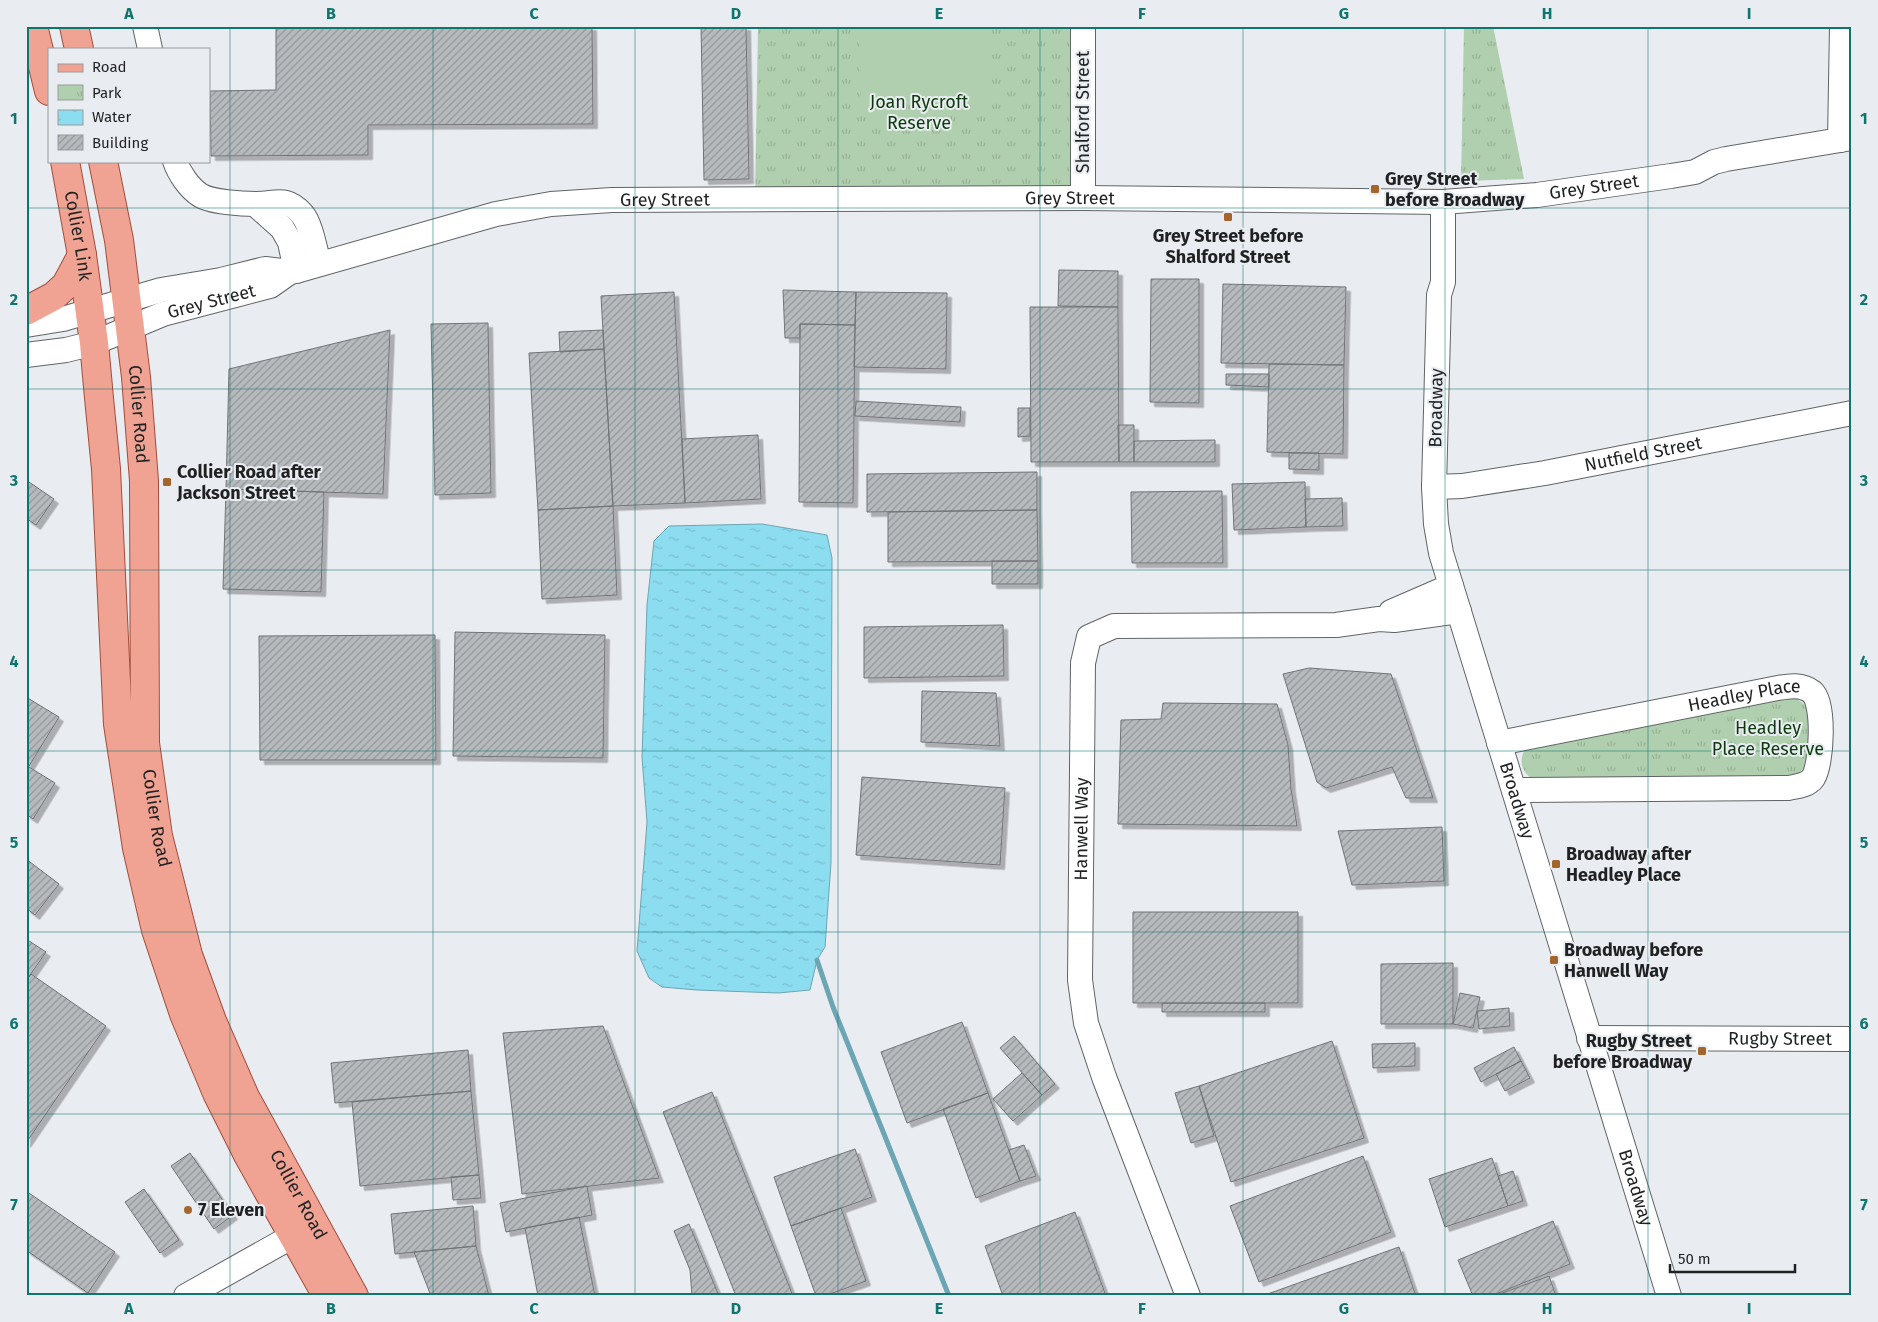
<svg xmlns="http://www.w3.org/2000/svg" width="1878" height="1322" font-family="'Fira Sans',sans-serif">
<defs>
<pattern id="park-tufts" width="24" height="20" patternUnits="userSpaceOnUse" patternTransform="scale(1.25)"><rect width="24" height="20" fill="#b0cfae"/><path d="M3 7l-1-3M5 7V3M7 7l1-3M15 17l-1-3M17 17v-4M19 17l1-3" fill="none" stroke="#97b195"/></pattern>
<pattern id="water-ripples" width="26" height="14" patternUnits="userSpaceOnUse" patternTransform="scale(1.25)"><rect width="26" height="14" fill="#8dddf1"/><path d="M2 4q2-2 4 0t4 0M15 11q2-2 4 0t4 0" fill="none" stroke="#79bdce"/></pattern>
<pattern id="building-hatch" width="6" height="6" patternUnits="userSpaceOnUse" patternTransform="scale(1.25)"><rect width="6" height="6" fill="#b6babd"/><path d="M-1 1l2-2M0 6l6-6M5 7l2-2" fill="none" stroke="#939799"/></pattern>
<filter id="shadow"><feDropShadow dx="4.5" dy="4.5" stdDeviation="0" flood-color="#0004"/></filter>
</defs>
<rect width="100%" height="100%" fill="#e9ecf0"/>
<!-- park -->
<path fill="url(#park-tufts)" d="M758,26h325v172l-328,1z
M1464,26h29l31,153 -63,2z
M1777,696c5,1 12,0 17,2 28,10 15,48 12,69l-13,10 -262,1c-10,-8 -12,-17 -6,-29z"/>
<!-- pitch -->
<path fill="#b0cfae" d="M859,26h128l1,76 -127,1z"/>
<!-- water -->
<path fill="url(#water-ripples)" stroke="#6ca5b3" d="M762,524l65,11 5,23 -1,305 -6,84 -8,13 -7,30 -32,3 -81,-3 -35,-3 -13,-9 -12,-27 10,-129 -5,-65 5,-152 7,-64 15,-15z"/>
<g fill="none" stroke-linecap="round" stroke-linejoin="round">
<!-- stream -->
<path stroke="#6ca5b3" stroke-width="5" d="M817,960l16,47 116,289"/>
</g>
<!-- building -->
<path fill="url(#building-hatch)" stroke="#717477" filter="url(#shadow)" d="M276,26h316l1,98 -225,1v30l-157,1 -1,-65 66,-1z
M701,26h45l3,153 -45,1z
M1059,270l59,1v36l-60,-1z
M1151,279h48v124l-49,-1z
M1223,284l123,3 -2,78 -123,-2z
M783,290l73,2 -1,33 -55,-1v14h-15z
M674,292l11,211 -72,3 -12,-210z
M856,292l91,1 -1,76 -92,-2z
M1030,307h88l1,155h-88z
M488,323l3,170 -56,2 -4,-171z
M800,324l55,1 -2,178 -54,-1z
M390,330l-7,164 -157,-5 3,-120z
M603,330l1,19 -44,3 -1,-20z
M604,349l9,157 -75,4 -9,-157z
M1269,364l75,1 -1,89 -76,-2z
M1226,374h43v13l-43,-2z
M856,401l105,6 -1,15 -105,-6z
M1018,408h12v28l-12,1z
M1118,425h16v37h-15z
M758,435l3,64 -76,4 -3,-64z
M1215,440v22h-81v-21z
M1289,453h30v17l-30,-1z
M1037,472v38l-170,2v-38z
M26,480l28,19 -18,26 -10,-7z
M1305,482l1,45 -72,3 -2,-46z
M226,489l98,3 -3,100 -98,-3z
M1222,491l1,72h-91l-1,-71z
M1342,498l1,28 -37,1 -1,-28z
M613,506l4,89 -75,4 -4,-89z
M1037,510l1,51 -150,1v-50z
M992,561h46v23h-46z
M1003,625l1,51 -140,2v-51z
M455,632l150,3 -2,123 -150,-2z
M435,635l1,125h-176l-1,-124z
M1309,668l82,6 42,124h-27l-14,-31 -66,21 -9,-6 -34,-108z
M922,691l74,2 4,53 -79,-4z
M26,697l33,20 -33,54z
M1163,703l114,1 11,41 3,44 6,37 -179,-2 3,-104 40,-1z
M29,767l26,16 -22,36 -7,-5v-43z
M862,777l143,11 -5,77 -144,-10z
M1442,827l2,54 -92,4 -14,-54z
M26,859l33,25 -24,31 -9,-7z
M1133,912h165v91h-165z
M26,939l20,13 -20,29z
M1453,963v61h-72v-60z
M31,974l75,52 -80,117v-162z
M1460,993l20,4 -7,31 -20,-4z
M1162,1003h103v9h-103z
M1509,1008l1,18 -31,3 -2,-18z
M962,1022l26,71 -81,30 -26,-71z
M603,1026l56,152 -137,16 -19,-161z
M1014,1036l41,48 -13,11 -42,-47z
M1332,1041l32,97 -133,44 -32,-96z
M1415,1043v23l-42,2 -1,-24z
M1514,1047l7,14 -40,21 -7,-14z
M468,1050l3,41 -136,12 -4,-40z
M1521,1061l9,17 -25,13 -9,-17z
M1022,1073l20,22 -29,26 -20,-22z
M1199,1086l15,50 -23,7 -16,-50z
M471,1091l8,84 -119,11 -8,-84z
M712,1092l81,204h-57l-73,-184z
M988,1093l32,88 -44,17 -33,-89z
M1024,1145l12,31 -16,5 -11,-31z
M855,1149l17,48 -81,29 -17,-49z
M190,1153l43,62 -19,14 -43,-63z
M1363,1156l28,76 -132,50 -29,-76z
M1492,1158l16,48 -63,21 -16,-48z
M1513,1171l10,30 -15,5 -10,-30z
M479,1175l2,23 -28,2 -2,-23z
M587,1186l5,29 -86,17 -6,-29z
M144,1189l35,51 -19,13 -35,-51z
M26,1191l89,61 -27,41 -62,-43z
M473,1206l3,40 -81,8 -4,-40z
M841,1208l25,73 -42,15h-8l-25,-70z
M1075,1212l31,84h-103l-18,-50z
M579,1217l16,79h-57l-13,-68z
M1553,1221l17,43 -79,32h-18l-15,-36z
M689,1224l30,72h-27l-2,-26 -16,-39z
M476,1246l13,50h-58l-17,-44z
M1399,1247l17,49h-154z
M1549,1276l7,20h-62z"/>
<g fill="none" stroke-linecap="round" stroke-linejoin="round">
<defs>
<g id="minor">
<path d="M145,26l5,23"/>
<path d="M1840,140l2,-114"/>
<path d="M175,161c4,12 14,27 25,34 10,7 43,9 56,9 20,0 30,-8 46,10 9,10 13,36 17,50"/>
<path d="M1083,198v-172"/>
<path id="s1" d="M1443,202v80l-4,13 -5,192 2,37 5,29 228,743"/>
<path d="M255,204l27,24 8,14 6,29"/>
<path id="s2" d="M26,325l37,-6 98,-29 60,-10 44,-11 25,3 6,-1 200,-57 55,-10 61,-4 471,-2 360,4 94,-7 134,-19 24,-4 19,-10 12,-3 126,-21"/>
<path id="s3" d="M26,355l40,-5 28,-7 69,-29 107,-28 20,-14"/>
<path id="s4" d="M1434,487l28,-1 83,-13 307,-60"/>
<path d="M1391,612l60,-26"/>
<path id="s5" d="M1499,743l279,-55c11,-2 24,-4 34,4 13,11 10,72 1,86 -6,8 -16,8 -25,10l-274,2"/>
<path id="s6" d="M1589,1038l263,1"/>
<path d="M186,1296l123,-69"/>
<path id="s7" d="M1188,1296l-84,-219 -18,-54 -6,-43 3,-317 6,-26 25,-11 222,-1 43,-6 15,1 65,-9"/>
</g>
<g id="major">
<path d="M33,26l16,65"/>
<path d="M74,26l5,23"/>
<path id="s8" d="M65,161l17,94 12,88 5,55 7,71 12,255 19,124 19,82 28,84 33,79 31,62 79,141"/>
<path id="s9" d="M103,161l16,79 17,137 8,104 1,262 13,93 30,119 24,66 33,76 109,199"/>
<path d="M26,311l28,-15 12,-11 16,-30"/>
</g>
</defs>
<!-- minor casing -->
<use href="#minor" stroke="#616467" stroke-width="26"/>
<!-- major casing -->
<use href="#major" stroke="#a14d3d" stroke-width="30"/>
<!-- minor -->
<use href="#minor" stroke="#fff" stroke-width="24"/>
<!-- major -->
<use href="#major" stroke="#f1a393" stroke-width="28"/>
</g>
<!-- grid -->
<path fill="none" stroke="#0f766e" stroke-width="1" stroke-opacity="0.55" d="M230,26v1270M433,26v1270M635,26v1270M838,26v1270M1040,26v1270M1243,26v1270M1445,26v1270M1648,26v1270M26,208h1826M26,389h1826M26,570h1826M26,751h1826M26,932h1826M26,1114h1826"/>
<!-- markers -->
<g fill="#a4652d" stroke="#e9ecf0" stroke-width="2">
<rect x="1370" y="184" width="10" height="10" rx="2.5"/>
<rect x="1223" y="212" width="10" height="10" rx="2.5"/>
<rect x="162" y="477" width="10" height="10" rx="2.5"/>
<rect x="1551" y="859" width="10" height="10" rx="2.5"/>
<rect x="1549" y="955" width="10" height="10" rx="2.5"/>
<rect x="1697" y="1046" width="10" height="10" rx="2.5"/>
<circle cx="188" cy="1210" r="5"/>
</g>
<g text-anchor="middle" stroke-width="4" stroke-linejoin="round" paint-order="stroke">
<!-- park labels -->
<g font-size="18" fill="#0b3b0c" stroke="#e9ecf0">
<text x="919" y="108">Joan Rycroft<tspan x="919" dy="21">Reserve</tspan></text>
<text x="1768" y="734">Headley<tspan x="1768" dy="21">Place Reserve</tspan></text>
</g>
<!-- street labels -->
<g font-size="18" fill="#1f2122" stroke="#e9ecf0">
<text transform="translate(1083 112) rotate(-90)" y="6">Shalford Street</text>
<text dy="6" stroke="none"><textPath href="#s2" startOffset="1585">Grey Street</textPath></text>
<text dy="6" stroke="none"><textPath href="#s2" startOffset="1060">Grey Street</textPath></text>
<text dy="6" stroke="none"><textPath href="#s2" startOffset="655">Grey Street</textPath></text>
<text dy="6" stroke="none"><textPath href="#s8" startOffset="76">Collier Link</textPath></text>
<text dy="6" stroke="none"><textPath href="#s3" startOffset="194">Grey Street</textPath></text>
<text transform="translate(1436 408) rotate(-89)" y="6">Broadway</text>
<text dy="6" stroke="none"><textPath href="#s9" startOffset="256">Collier Road</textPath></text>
<text dy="6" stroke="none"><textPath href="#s4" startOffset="212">Nutfield Street</textPath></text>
<text dy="6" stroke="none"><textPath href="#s5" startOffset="250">Headley Place</textPath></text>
<text dy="6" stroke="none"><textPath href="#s1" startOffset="611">Broadway</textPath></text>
<text dy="6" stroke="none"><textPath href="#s9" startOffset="661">Collier Road</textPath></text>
<text dy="6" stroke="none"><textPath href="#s7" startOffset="486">Hanwell Way</textPath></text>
<text dy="6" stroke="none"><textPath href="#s6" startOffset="191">Rugby Street</textPath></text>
<text dy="6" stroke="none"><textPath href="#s1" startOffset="1016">Broadway</textPath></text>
<text dy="6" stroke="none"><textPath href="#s9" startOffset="1066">Collier Road</textPath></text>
</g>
<!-- poi labels -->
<g font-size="18" font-weight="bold" fill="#1f2122" stroke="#e9ecf0" text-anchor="start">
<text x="1385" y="185">Grey Street<tspan x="1385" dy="21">before Broadway</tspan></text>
<text x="1228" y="242" text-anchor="middle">Grey Street before<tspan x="1228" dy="21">Shalford Street</tspan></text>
<text x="177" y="478">Collier Road after<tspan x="177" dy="21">Jackson Street</tspan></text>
<text x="1566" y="860">Broadway after<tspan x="1566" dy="21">Headley Place</tspan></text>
<text x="1564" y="956">Broadway before<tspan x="1564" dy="21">Hanwell Way</tspan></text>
<text x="1692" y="1047" text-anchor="end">Rugby Street<tspan x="1692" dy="21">before Broadway</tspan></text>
<text x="198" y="1216">7 Eleven</text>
</g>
</g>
<!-- border -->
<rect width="1878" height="1322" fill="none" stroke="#e9ecf0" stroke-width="55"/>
<!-- legend -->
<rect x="48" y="48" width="162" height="115" fill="#e9ecf0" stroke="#989b9e"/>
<rect x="58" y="64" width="25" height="8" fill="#f1a393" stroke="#989b9e"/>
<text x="92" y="72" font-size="15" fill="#1f2122">Road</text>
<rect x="58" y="85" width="25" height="15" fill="url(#park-tufts)" stroke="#989b9e"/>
<text x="92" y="98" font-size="15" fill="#1f2122">Park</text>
<rect x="58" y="110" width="25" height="15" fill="url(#water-ripples)" stroke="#989b9e"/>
<text x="92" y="122" font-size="15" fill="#1f2122">Water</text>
<rect x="58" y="135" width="25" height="15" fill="url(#building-hatch)" stroke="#989b9e"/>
<text x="92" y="148" font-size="15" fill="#1f2122">Building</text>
<!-- scale -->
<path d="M1670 1264v8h125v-8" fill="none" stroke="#1f2122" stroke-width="2.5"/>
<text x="1678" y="1264" font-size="15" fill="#1f2122" stroke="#e9ecf0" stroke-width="4" paint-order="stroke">50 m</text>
<rect x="28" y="28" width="1822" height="1266" fill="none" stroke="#0f766e" stroke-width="2"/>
<g font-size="16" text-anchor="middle" font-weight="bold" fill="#0f766e">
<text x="129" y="19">A</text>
<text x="331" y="19">B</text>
<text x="534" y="19">C</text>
<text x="736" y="19">D</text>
<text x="939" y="19">E</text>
<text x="1142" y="19">F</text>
<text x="1344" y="19">G</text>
<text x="1547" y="19">H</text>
<text x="1749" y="19">I</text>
<text x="14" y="124">1</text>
<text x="1864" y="124">1</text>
<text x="14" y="305">2</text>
<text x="1864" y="305">2</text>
<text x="14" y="486">3</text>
<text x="1864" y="486">3</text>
<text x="14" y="667">4</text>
<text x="1864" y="667">4</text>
<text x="14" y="848">5</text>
<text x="1864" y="848">5</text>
<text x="14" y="1029">6</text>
<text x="1864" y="1029">6</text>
<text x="14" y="1210">7</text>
<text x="1864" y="1210">7</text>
<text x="129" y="1314">A</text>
<text x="331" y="1314">B</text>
<text x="534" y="1314">C</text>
<text x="736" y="1314">D</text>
<text x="939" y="1314">E</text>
<text x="1142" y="1314">F</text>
<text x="1344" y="1314">G</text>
<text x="1547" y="1314">H</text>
<text x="1749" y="1314">I</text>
</g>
</svg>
